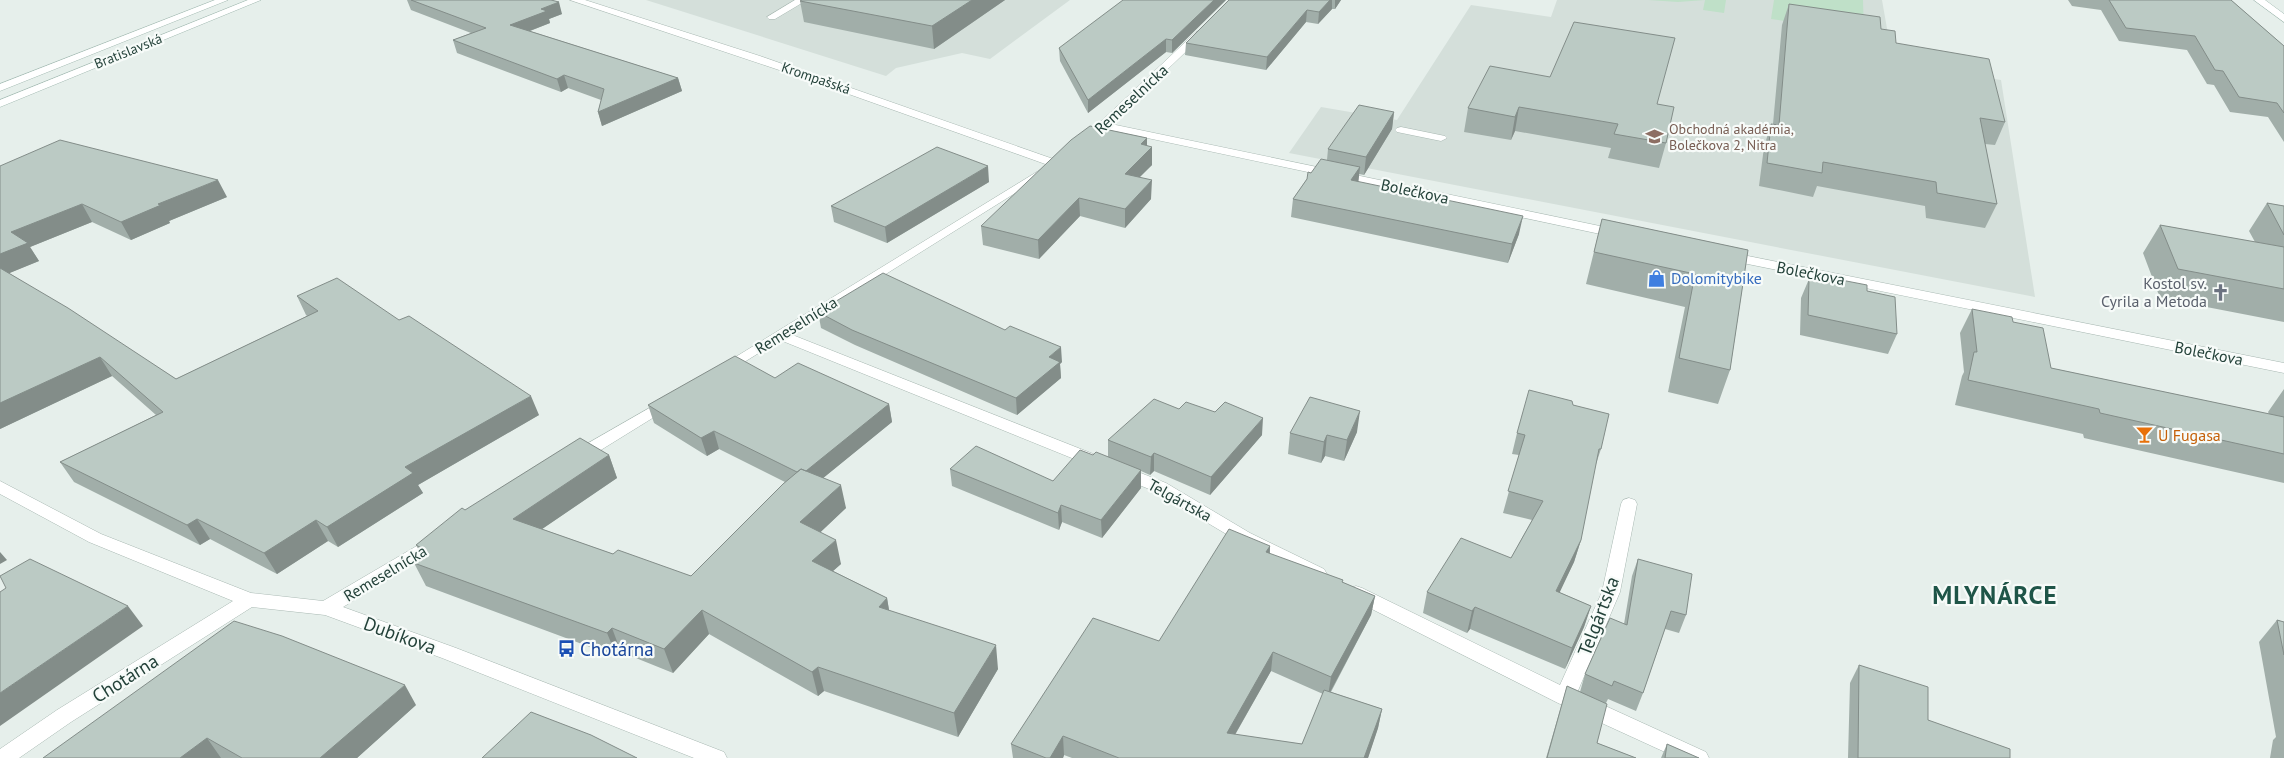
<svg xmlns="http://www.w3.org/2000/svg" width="2284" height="758" font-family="'PT Sans',sans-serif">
<rect width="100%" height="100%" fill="#e6efeb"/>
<!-- built -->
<path fill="#d4dfda" d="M646,0h424l-80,59 -28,-6 -66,15 -10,8z
M1557,0h325l11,63 108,17 34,217 -746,-144 32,-46 76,13 74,-115 80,12z"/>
<!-- green -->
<path fill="#bfe0c8" d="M1648,0h78l-2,13 -21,-3 2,-10 -27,2z
M1774,0h89l1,33 -93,-14z"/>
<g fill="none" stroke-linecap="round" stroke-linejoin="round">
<defs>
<path id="lane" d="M795,0h12l-32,19h-6l-2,-2z
M1401,127l44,9 2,2 -6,3 -44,-9 -2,-2 2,-2z"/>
<path id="street" d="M570,0h15l175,56 299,105 2,2 -2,2 -7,1v4l-262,164 311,123 2,4 -2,4h-12l-309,-125 -52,32h-10l-2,-3 332,-204 -236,-84z
M1199,31l3,1v4l-91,88 508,106 6,4 -6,4 -514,-109 -3,3h-8l-2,-2 2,-2 102,-96z
M1728,252l556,111v10l-561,-114 -2,-3z
M667,398l5,2 3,3 -3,3 -89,55h-12l-2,-4 2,-4z
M1123,466l43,17 84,50 74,36 3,5 -3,5 -6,2 -6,-2 -74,-38 -84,-50 -37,-15 -2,-4 2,-4z
M0,481l101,53 150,59 72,8 109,-64 6,-2 6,2 3,4 -3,4 -101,62 113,41 268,104 3,6h-33l-252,-100 -117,-43 -73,-8 -181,115 -52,36h-19v-9l57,-39 176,-109 -144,-59 -89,-48z
M1629,498l6,2 2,4 -17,88 -43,101 129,59 3,6h-31l-120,-55 -208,-105 -3,-5 3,-5 6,-2 6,2 198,97 42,-93 19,-88 2,-4z"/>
<path id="secondary" d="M215,0h13l-228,91v-7z
M248,0h13l-261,107v-7z
M2254,0h11l19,14v8z"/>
</defs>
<!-- lane casing -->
<use href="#lane" stroke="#a8b8b2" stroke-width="1"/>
<!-- street casing -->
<use href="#street" stroke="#a8b8b2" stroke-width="1"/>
<!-- secondary casing -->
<use href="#secondary" stroke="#a4bbb3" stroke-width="1"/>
<!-- lane -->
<use href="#lane" fill="#fff" fill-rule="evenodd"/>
<!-- street -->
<use href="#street" fill="#fff" fill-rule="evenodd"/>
<!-- secondary -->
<use href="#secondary" fill="#fff" fill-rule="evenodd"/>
</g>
<!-- wall -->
<path fill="#a1aea9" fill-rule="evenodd" d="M407,0h144l11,14 -13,5 1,4 -20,8 148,47 4,13 -80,35 -4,-14 3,-12 -33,-12 -7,4 -104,-39 -4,-13 18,-7 -60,-23z
M802,0h203l-71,49 -130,-27 -4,-21z
M1226,0l-54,53 -6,-1 -78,61 -28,-52 -1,-13z
M1229,0h112l-6,9h-3l-14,15 -12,-2 -40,48 -81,-15 1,-12z
M2068,0h163l53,46v96l-16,-25 -38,-5 -16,-27 -7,-1 -20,-34 -68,-9 -18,-31 -29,-4z
M1789,4l92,25 15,14 109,79 -10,23 -10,-1 12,60 -12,24 -59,-10 -1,-12 -108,-20 -4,11 -54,-11 5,-39 7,-23h2l9,-99z
M1657,104l9,39 -7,25 -51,-10 3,-10 -96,-17 -4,9 -47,-8 4,-24z
M1394,112l-2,17 -28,46 -5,-1 -1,8 161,52 -11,29 -217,-46 2,-18 18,-26 16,-13 1,-11z
M1147,145l5,20 -13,12 12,22 -26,29 -45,-12 -41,43 -56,-14 -2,-19z
M0,166l227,31 -58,24 1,2 -39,17 -39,-18 -62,25 9,14 -30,12 167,106 131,-63 -1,-1 -9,-19 242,119 -121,70 5,8 -85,54 -10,-6 -51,33 -67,-35 -10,6 -126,-63 -14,-20 96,-47 -44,-39 -112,53z
M989,182l-102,61 -53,-21 -3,-16z
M2267,203l17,3v116l-124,-24 -17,-45 17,-28 95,17 -6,-11z
M1602,219l146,31 -18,120 -12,34 -50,-12 17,-85 -99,-23z
M1809,279l25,5 2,-5 31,12 30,43 -9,20 -88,-19 1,-37z
M1972,309l41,13 38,46 218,46 -1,-2 16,-23v94l-200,-45 -1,-4 -128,-29 7,-29 2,-4 -4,-39z
M818,312l244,50 -2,2 1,14 -44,37 -162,-70 -34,-17z
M775,378l114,26 3,18 -69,56 23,30 -26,24 21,32 -8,7 54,27 2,12 109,59 -40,68 -134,-46 -6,5 -109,-62 -36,39 -52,-21 -4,5 -191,-71 -12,-23 8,-7 -6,-11 49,-35 144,-55 8,23 -75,51 71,25 78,22 94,-94 -66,-33 -12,7 -53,-33 -6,-18z
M1573,405l28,44 -7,21 -13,70 -7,22 -15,30 32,14 -7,21 -19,42 -95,-40 -3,4 -44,-20 4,-21 84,-34 21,-38 -29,-7 16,-58 -7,-1 5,-21z
M1179,409l83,26 -52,60 -56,-24 -4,4 -9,-4v17l-39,50 -40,-16 -3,8 -107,-44 -2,-17 103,12 40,-26 15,2v-17z
M1357,432l-13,29 -19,-5 -4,7 -33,-9 2,-21z
M1270,546v8l73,26 -1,2 33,14 -4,19 -40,77 51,17 -4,19 -10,30h-296l-8,-3 -1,3h-50l-2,-14 148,-103zM1271,671l52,23 -21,50 -67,-9z
M1638,559l48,56 -7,18 -14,-4 -22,64 -7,18 -28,-12 -2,4 -9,40 39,15h-90l21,-72 13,6 5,-18 39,-50 8,-48z
M2277,620l7,2v136h-14l3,-18 3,-3 -17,-95z
M1859,665l69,55 82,38h-162l2,-75z
M416,705l-59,53h-314z
M1667,744l32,14h-38z"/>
<!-- shaded-wall -->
<path fill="#838d89" d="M972,0h33l-71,49 -2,-23z
M1214,0h12l-54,53v-13z
M1330,0h2v9l-14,15 1,-12z
M1335,0h6l-6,9z
M559,2l3,12 -13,5 1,4 -36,14 -4,-12 31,-16z
M1307,10l-1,12 -40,48 1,-13z
M1166,39v13l-78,61v-13z
M564,75l4,13 -7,4 -4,-13z
M678,78l4,13 -80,35 -4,-14z
M1519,107l-4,24 -4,9 4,-23z
M1394,112l-2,17 -28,46 2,-18z
M1147,138v14l5,-5v18l-27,27v-18l16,-30z
M988,166l1,16 -102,61 -2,-16z
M1360,167l-2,18 -7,-5z
M218,180l9,17 -58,24 1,2 -39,17 -10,-18 37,-18z
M1152,180l-1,19 -26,29v-19z
M1079,198l1,18 -41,43 -1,-19z
M82,204l10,18 -62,25 9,14 -39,16v-23l11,-22z
M1523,216l-4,18 -11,29 4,-19z
M1061,347l1,15 -2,2 1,14 -44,37 -1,-17 33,-41z
M100,357l12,19 -112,53v-26z
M531,396l8,19 -121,70 5,8 -85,54 -11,-20 78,-60z
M889,404l3,18 -86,70 -4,-18z
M1360,411l-3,21 -13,29 3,-21z
M1263,418l-1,17 -52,60 1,-18z
M714,431l5,18 -12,7 -6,-18z
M1327,435l-2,21 -4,7 3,-21z
M1154,453v18l-4,4 1,-18z
M609,455l8,23 -94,64 -10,-23z
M1141,470v18l-39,50 -1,-18z
M841,485l5,23 -40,38 -6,-24z
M1061,505l1,17 -3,8 -1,-17z
M197,519l13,20 -10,6 -13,-20z
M316,520l12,21 -51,33 -13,-21z
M836,540l5,24 -23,20 -6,-23z
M1581,540l-7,22 -24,51 6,-22z
M1270,546l-1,18 -3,-12z
M0,552l7,8 -7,4z
M1375,596l-4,19 -43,81 3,-19z
M887,598l4,24 -12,-15z
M128,606l15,20 -143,100v-33z
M1591,606l-7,21 -19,42 7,-21z
M1475,607l-5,22 -3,4 5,-22z
M702,610l7,24 -36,39 -9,-24z
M612,628l9,24 -4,5 -10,-24z
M996,645l2,24 -40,68 -4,-24z
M1273,652l-2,19 -46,81 2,-19z
M818,667l6,24 -6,5 -6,-24z
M405,685l11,20 -59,53h-37z
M1382,709l-4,19 -10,30h-4z
M1063,736l1,19 -1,3h-13z
M207,738l14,20h-41z"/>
<!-- building -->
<path fill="#bbcac4" stroke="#838d89" d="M411,0h140l8,2 -18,7 6,2 -37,14 168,53 -80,34 6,-23 -40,-14 -7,4 -104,-39 33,-12z
M802,0h170l-40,26 -132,-25z
M1123,0h91l-42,40 -6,-1 -78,61 -29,-52z
M1229,0h101l-11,12 -12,-2 -40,47 -81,-14z
M2109,0h122l53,46v67l-7,-10 -38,-6 -16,-26 -8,-1 -20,-34 -69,-8z
M1789,4l91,13 1,12 14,2 1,12 93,16 16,63 -25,-4 17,86 -60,-11 -1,-11 -113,-20 -1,11 -55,-10 4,-39 8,1z
M1574,22l101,16 -18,66 17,3 -8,36 -52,-9 4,-10 -99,-17 -4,10 -47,-9 22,-42 60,11z
M1359,105l35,7 -28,45 -38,-8z
M1090,126l57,12 -6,6 11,3 -27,27 27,6 -27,29 -46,-11 -41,42 -57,-14 90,-86z
M60,140l158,40 -60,24 3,1 -40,17 -39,-18 -71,28 17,11 -28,11v-88z
M937,147l51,19 -103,61 -54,-21z
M1321,159l39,8 -9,13 172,36 -11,28 -219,-45 14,-20 1,-7 3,1z
M2267,203l17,3v29z
M1602,219l146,31 -18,120 -51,-12 16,-84 -101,-22z
M2160,225l124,22v42l-106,-20z
M0,268l68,40 108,71 142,-68 -21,-15 40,-18 62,42 10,-4 122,80 -126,71 8,6 -86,54 -11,-7 -52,33 -67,-34 -10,6 -127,-63 103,-50 -63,-55 -100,46z
M883,273l122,57 5,-4 51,21 -12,10 11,5 -44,36 -164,-68 -34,-18z
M1809,279l27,5v-5l31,6v6l28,6 2,37 -89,-19z
M1972,309l40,8 1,5 30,6 8,40 233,49v37l-184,-41 -1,-4 -131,-29 6,-28h3z
M735,356l40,22 23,-15 91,41 -83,67 -5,-2 -4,3 -83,-41 -13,7 -53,-33z
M1529,390l43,11 1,4 36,9 -8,35h-2l-18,91 -25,51 35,15 -19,42 -97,-41 -3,4 -45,-19 34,-54 50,20 32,-57 -35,-10 17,-56 -8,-2z
M1310,397l50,14 -13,29 -20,-5 -3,7 -34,-9z
M1154,399l25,10 7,-7 29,10 10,-10 38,16 -52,59 -57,-24 -3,4 -43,-17z
M580,438l29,17 -96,64 100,35 5,-4 73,26 92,-92 18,-15 40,16 -41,37 36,18 -24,21 75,37 -8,9 117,38 -42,68 -136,-46 -6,5 -110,-62 -38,39 -52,-21 -5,5 -193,-70 13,-12 -11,-6 46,-37 3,2z
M976,446l77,35 27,-31 13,5 3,-3 45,18 -40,50 -40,-15 -3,8 -108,-44z
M1229,529l41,17 -4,6 77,28 -1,2 33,14 -44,81 -58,-25 -46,81 75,11 22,-54 58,19 -18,49h-245l-56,-22 -13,22h-4l-35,-14 82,-126 66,23z
M30,559l98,47 -128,87v-101l6,-4 -6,-12z
M1638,559l54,15 -6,41 -15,-4 -28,82 -29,-12 -2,5 -27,-12 25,-56 17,7z
M2277,620l7,2v33z
M234,621l48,15 123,49 -85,73h-78l-35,-20 -27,20h-137z
M1859,665l69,22v33l82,29v9h-152z
M1567,686l40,18 -10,39 39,15h-89z
M531,712l60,23 46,23h-155z
M1667,744l32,14h-34z"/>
<!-- icons -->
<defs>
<symbol id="school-bare" viewBox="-9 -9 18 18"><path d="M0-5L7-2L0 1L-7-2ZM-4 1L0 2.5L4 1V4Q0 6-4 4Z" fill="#8d6e63" stroke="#f7fbf9" stroke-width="2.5" paint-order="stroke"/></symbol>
<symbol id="shop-bare" viewBox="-9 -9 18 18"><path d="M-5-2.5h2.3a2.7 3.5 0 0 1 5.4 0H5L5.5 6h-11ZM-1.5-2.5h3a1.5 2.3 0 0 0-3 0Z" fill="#3f7fe0" stroke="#f7fbf9" stroke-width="2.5" paint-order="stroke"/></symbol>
<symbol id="church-bare" viewBox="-9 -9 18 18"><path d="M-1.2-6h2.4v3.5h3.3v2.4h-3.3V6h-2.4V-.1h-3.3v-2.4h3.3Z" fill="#6b7280" stroke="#f7fbf9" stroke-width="2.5" paint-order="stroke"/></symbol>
<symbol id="bar-bare" viewBox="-9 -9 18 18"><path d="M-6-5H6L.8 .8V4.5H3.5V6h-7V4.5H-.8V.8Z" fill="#e8710a" stroke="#f7fbf9" stroke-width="2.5" paint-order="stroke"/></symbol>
<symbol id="bus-bare" viewBox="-9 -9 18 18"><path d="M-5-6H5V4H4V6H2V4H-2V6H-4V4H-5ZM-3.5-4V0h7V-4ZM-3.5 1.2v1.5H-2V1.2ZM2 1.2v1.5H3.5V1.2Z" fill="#1a4fb4" stroke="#f7fbf9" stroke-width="2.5" paint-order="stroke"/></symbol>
</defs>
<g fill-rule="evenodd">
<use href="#school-bare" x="1642" y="124" width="25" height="25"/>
<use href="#shop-bare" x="1644" y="266" width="25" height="25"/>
<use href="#church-bare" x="2208" y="280" width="25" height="25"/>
<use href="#bar-bare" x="2132" y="422" width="25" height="25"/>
<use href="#bus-bare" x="554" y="636" width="25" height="25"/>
</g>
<g text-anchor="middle" stroke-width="4.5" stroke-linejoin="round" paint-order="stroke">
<!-- far-street labels -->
<g font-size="14" fill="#24423a" stroke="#f7fbf9">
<text transform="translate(128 51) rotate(-22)" y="5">Bratislavská</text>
<text transform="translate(816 78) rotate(19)" y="5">Krompašská</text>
</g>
<!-- far-education labels -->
<g font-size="14" fill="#785e54" stroke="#f7fbf9" text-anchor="start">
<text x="1669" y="134">Obchodná akadémia,<tspan x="1669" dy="16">Bolečkova 2, Nitra</tspan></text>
</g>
<!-- street labels -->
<g font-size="16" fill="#24423a" stroke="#f7fbf9">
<text transform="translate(1131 99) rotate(-43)" y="6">Remeselnícka</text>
<text transform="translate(1415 191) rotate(12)" y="6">Bolečkova</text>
<text transform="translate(1811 273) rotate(11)" y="6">Bolečkova</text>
<text transform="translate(796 325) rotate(-32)" y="6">Remeselnícka</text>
<text transform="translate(2209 353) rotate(11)" y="6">Bolečkova</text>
<text transform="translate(1180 500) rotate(29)" y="6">Telgártska</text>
<text transform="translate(385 573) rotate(-31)" y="6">Remeselnícka</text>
</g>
<!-- shop labels -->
<g font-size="16" fill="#366cbe" stroke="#f7fbf9" text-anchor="start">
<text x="1671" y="284">Dolomitybike</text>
</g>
<!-- worship labels -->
<g font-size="16" fill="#5b616d" stroke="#f7fbf9" text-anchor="end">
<text x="2207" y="289">Kostol sv.<tspan x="2207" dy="18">Cyrila a Metoda</tspan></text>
</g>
<!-- food labels -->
<g font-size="16" fill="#c56008" stroke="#f7fbf9" text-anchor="start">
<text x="2158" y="441">U Fugasa</text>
</g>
<!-- near-street labels -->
<g font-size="19" fill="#24423a" stroke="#f7fbf9">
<text transform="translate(1598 616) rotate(-69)" y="7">Telgártska</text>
<text transform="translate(400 635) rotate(20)" y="7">Dubíkova</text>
<text transform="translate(125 678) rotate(-32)" y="7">Chotárna</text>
</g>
<!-- near-transit labels -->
<g font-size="19" fill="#164399" stroke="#f7fbf9" text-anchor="start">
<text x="580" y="656">Chotárna</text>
</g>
<!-- near-district labels -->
<g font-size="25" font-weight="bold" letter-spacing="1" fill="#1f5548" stroke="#f7fbf9">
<text x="1995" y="604">MLYNÁRCE</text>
</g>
</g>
</svg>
